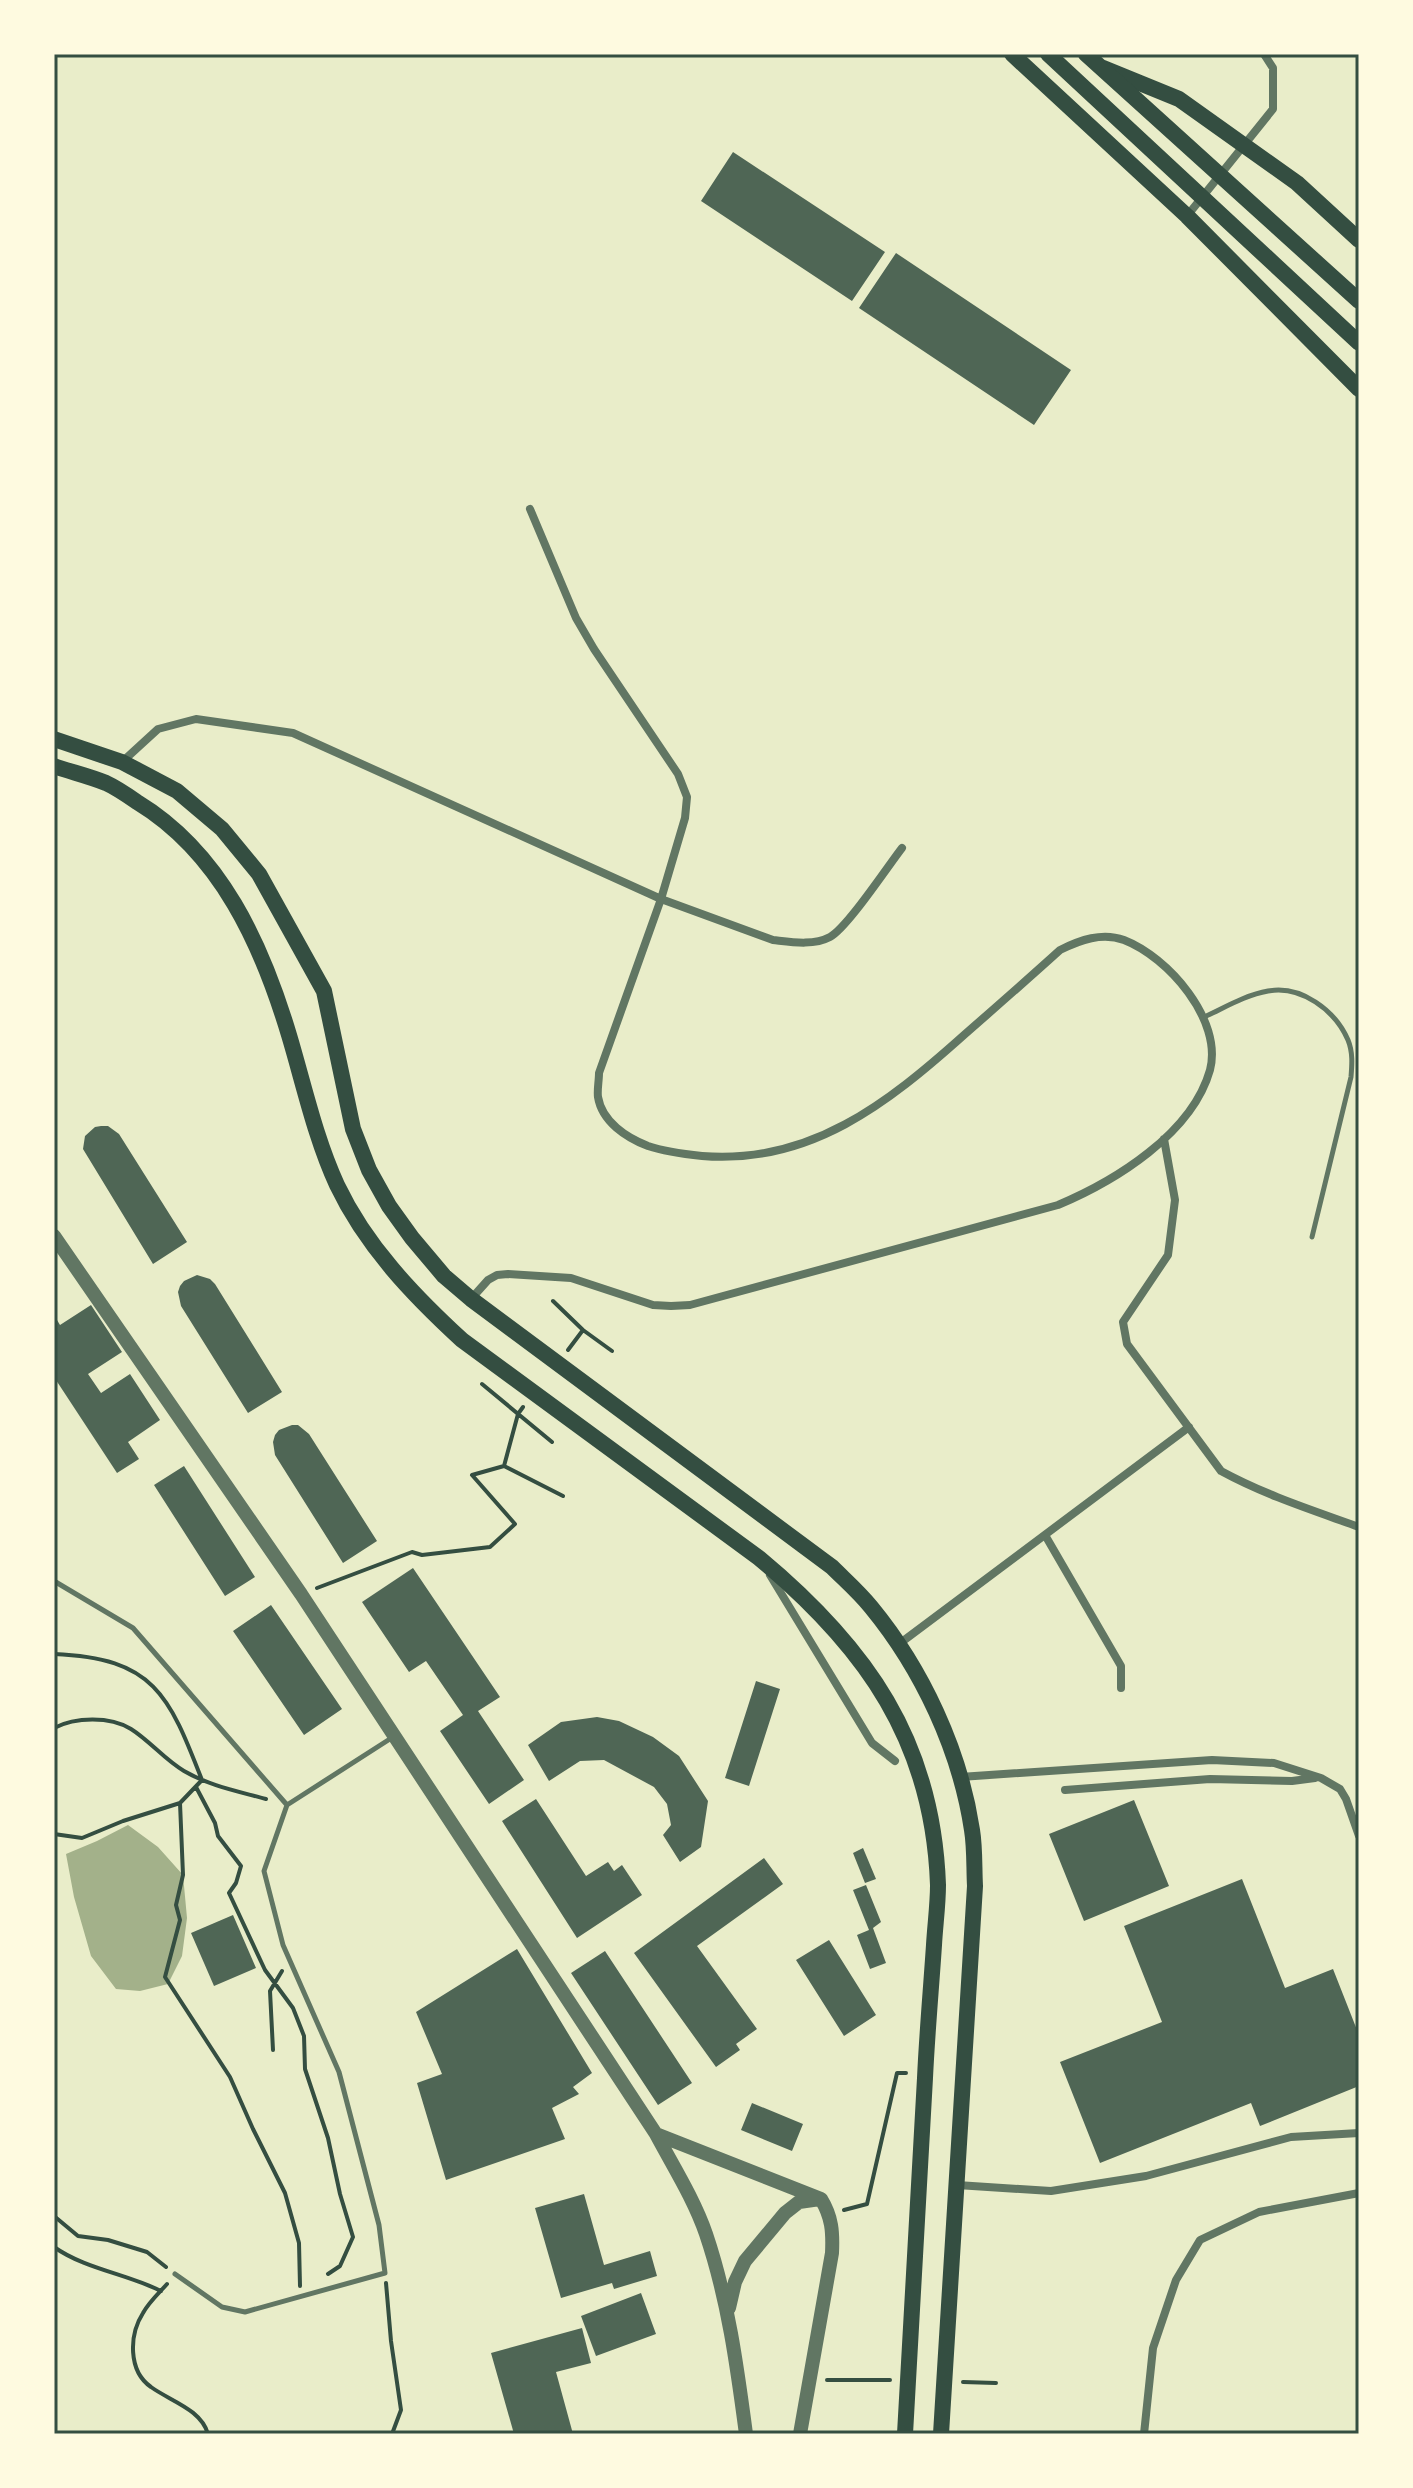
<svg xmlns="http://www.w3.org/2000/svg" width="1413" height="2488" font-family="Roboto,sans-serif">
<rect width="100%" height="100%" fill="#e9edc9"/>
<!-- water -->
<path fill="#a3b18a" d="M128,1825l30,22 25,28 4,43 -5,38 -14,28 -28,7 -24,-2 -25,-33 -17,-59 -8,-43 31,-13z"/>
<!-- building -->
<path fill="#4f6655" d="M733,152l152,100 -33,49 -151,-100z
M896,253l175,117 -37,55 -175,-117z
M101,1126h7l11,8 68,108 -34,22 -70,-115 2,-13 10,-9z
M197,1275l13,4 5,5 67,108 -34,21 -67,-107 -3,-14 2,-6 4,-5z
M91,1305l31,47 -34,22 13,19 29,-19 30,46 -32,22 11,17 -22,14 -63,-96v-62l6,10z
M292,1425h6l11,9 68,107 -34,22 -68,-108 -2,-13 2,-7 4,-5z
M184,1466l71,111 -30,19 -71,-111z
M413,1568l87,129 -22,14 46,69 -35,24 -49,-73 23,-16 -37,-54 -17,11 -47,-70z
M271,1605l71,104 -38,26 -71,-104z
M756,1681l24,8 -31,97 -24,-8z
M597,1717l22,4 34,16 26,19 29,45 -7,46 -21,15 -17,-27 8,-10 -4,-21 -13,-17 -50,-27 -24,1 -31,20 -21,-36 33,-23z
M536,1799l50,77 22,-14 6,9 8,-6 20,30 -65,43 -75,-117z
M1134,1800l35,86 -85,35 -35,-87z
M863,1848l13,31 -11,4 -12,-30z
M764,1858l19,26 -86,62 60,83 -21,15 4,6 -24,17 -82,-114z
M1242,1879l43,109 48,-19 26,66v51l-99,40 -9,-23 -151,60 -40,-101 102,-40 -38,-96z
M866,1885l15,37 -8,6 13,35 -16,6 -13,-34 12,-5 -16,-40z
M233,1915l23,53 -42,18 -23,-53z
M829,1940l47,75 -32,21 -48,-76z
M517,1949l75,124 -19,14 6,7 -27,14 13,31 -119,41 -29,-97 25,-9 -26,-62z
M605,1951l87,132 -34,22 -87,-132z
M752,2103l51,21 -11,27 -51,-21z
M584,2194l20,71 46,-14 7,25 -43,13 -2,-6 -51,15 -26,-90z
M641,2293l15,41 -60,22 -15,-40z
M582,2328l9,35 -35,9 17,62h-59l-23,-81z"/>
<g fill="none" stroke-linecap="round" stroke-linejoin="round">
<!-- path -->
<path stroke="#344e41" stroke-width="4" d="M553,1301l30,29 29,21
M568,1350l15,-20
M482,1384l70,58
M504,1466l59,30
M317,1588l95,-36 10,3 68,-8 25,-23 -43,-49 32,-9 14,-52 5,-7
M54,1654c100,4 115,41 148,126l-22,23 -57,18 -41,17 -28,-4
M54,1728c21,-11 56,-12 77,1 19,12 34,31 53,42 26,15 53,20 82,28
M196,1787l19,36 3,13 23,30 -5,17 -7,10 36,77 28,38 11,28 1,33 23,69 12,56 13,43 -13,29 -12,8
M180,1803l3,72 -7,30 4,15 -15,57 65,100 23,52 32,64 14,50 1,43
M273,2050l-3,-59 12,-20
M844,2210l23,-6 30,-131h9
M54,2216l24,20 30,4 39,12 19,15
M54,2247c31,22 73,27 107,44
M386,2283l5,58 10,69 -9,24
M167,2284c-8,9 -18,18 -24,29 -14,22 -15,58 8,74 19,14 50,22 57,47
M827,2380h63
M963,2382l33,1"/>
<!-- service -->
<path stroke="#617663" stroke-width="5" d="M1204,1017c20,-9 41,-22 64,-26 33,-6 67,19 80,49 5,12 4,25 3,37l-39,160
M54,1581l79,47 154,177
M175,2274l47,33 23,5 140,-39 -6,-48 -40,-153 -56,-127 -19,-74 23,-66 106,-68"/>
<!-- minor -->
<path stroke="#617663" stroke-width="8" d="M1187,216l86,-107v-41l-9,-14
M122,762l36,-33 38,-10 97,14 368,166 112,41c18,2 40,6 57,-3 17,-9 58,-71 72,-89
M1164,1139l11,61 -7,55 -45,67 4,22 94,127c44,24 91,39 138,56
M471,1299l17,-19 9,-5 11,-1 63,4 82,27 18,1 19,-1 368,-100c57,-24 134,-71 152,-135 13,-50 -42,-113 -86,-130 -22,-8 -44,0 -64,10 -32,29 -64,57 -96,85 -76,68 -154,130 -262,121 -19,-2 -36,-4 -54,-10 -21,-8 -46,-24 -50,-49 -1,-7 1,-16 1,-24l62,-174 24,-81 2,-21 -9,-23 -84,-125 -18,-31 -46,-109
M1045,1535l76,131v22
M770,1575l102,168 23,18
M899,1644l290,-217
M960,1777l252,-17 62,3 47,15 19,11 6,10 13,37
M1065,1790l145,-11 82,2 23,-3
M957,2185l94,6 95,-15 145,-39 68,-4
M1144,2434l9,-86 23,-68 24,-40 59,-28 100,-19"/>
<!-- tertiary -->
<path stroke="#617663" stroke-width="14" d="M54,1236l247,358 355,540c17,32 38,65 50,100 22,65 31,132 40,200
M656,2134l165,65c11,18 12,33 11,54l-32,181
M729,2308l6,-26 10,-21 40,-48 14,-11 21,-3"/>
<!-- secondary -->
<path stroke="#344e41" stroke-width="16" d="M1012,54l175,162 172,173
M1103,68l76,31 118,84 62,57"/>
<!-- primary -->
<path stroke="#344e41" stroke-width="16" d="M1048,54l311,289
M1086,54l273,247
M54,739l68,23 55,29 45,38 37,45 65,117 29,138 16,41 20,36 23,32 32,38 27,23 361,268c13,13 27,25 39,40 51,62 89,143 101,223 3,18 2,38 3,56l-34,548
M54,766c17,6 35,10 52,17 11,5 21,12 31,19 84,51 125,143 152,233 15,50 26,102 48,150 29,61 76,110 125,155l297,218c107,89 174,183 179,327 0,20 -3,41 -4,60 -3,45 -7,89 -9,133 -7,119 -13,237 -20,356"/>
</g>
<!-- border -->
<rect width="1413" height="2488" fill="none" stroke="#fefae0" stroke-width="112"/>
<rect x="56" y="56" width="1301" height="2376" fill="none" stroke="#344e41" stroke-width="3"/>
</svg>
